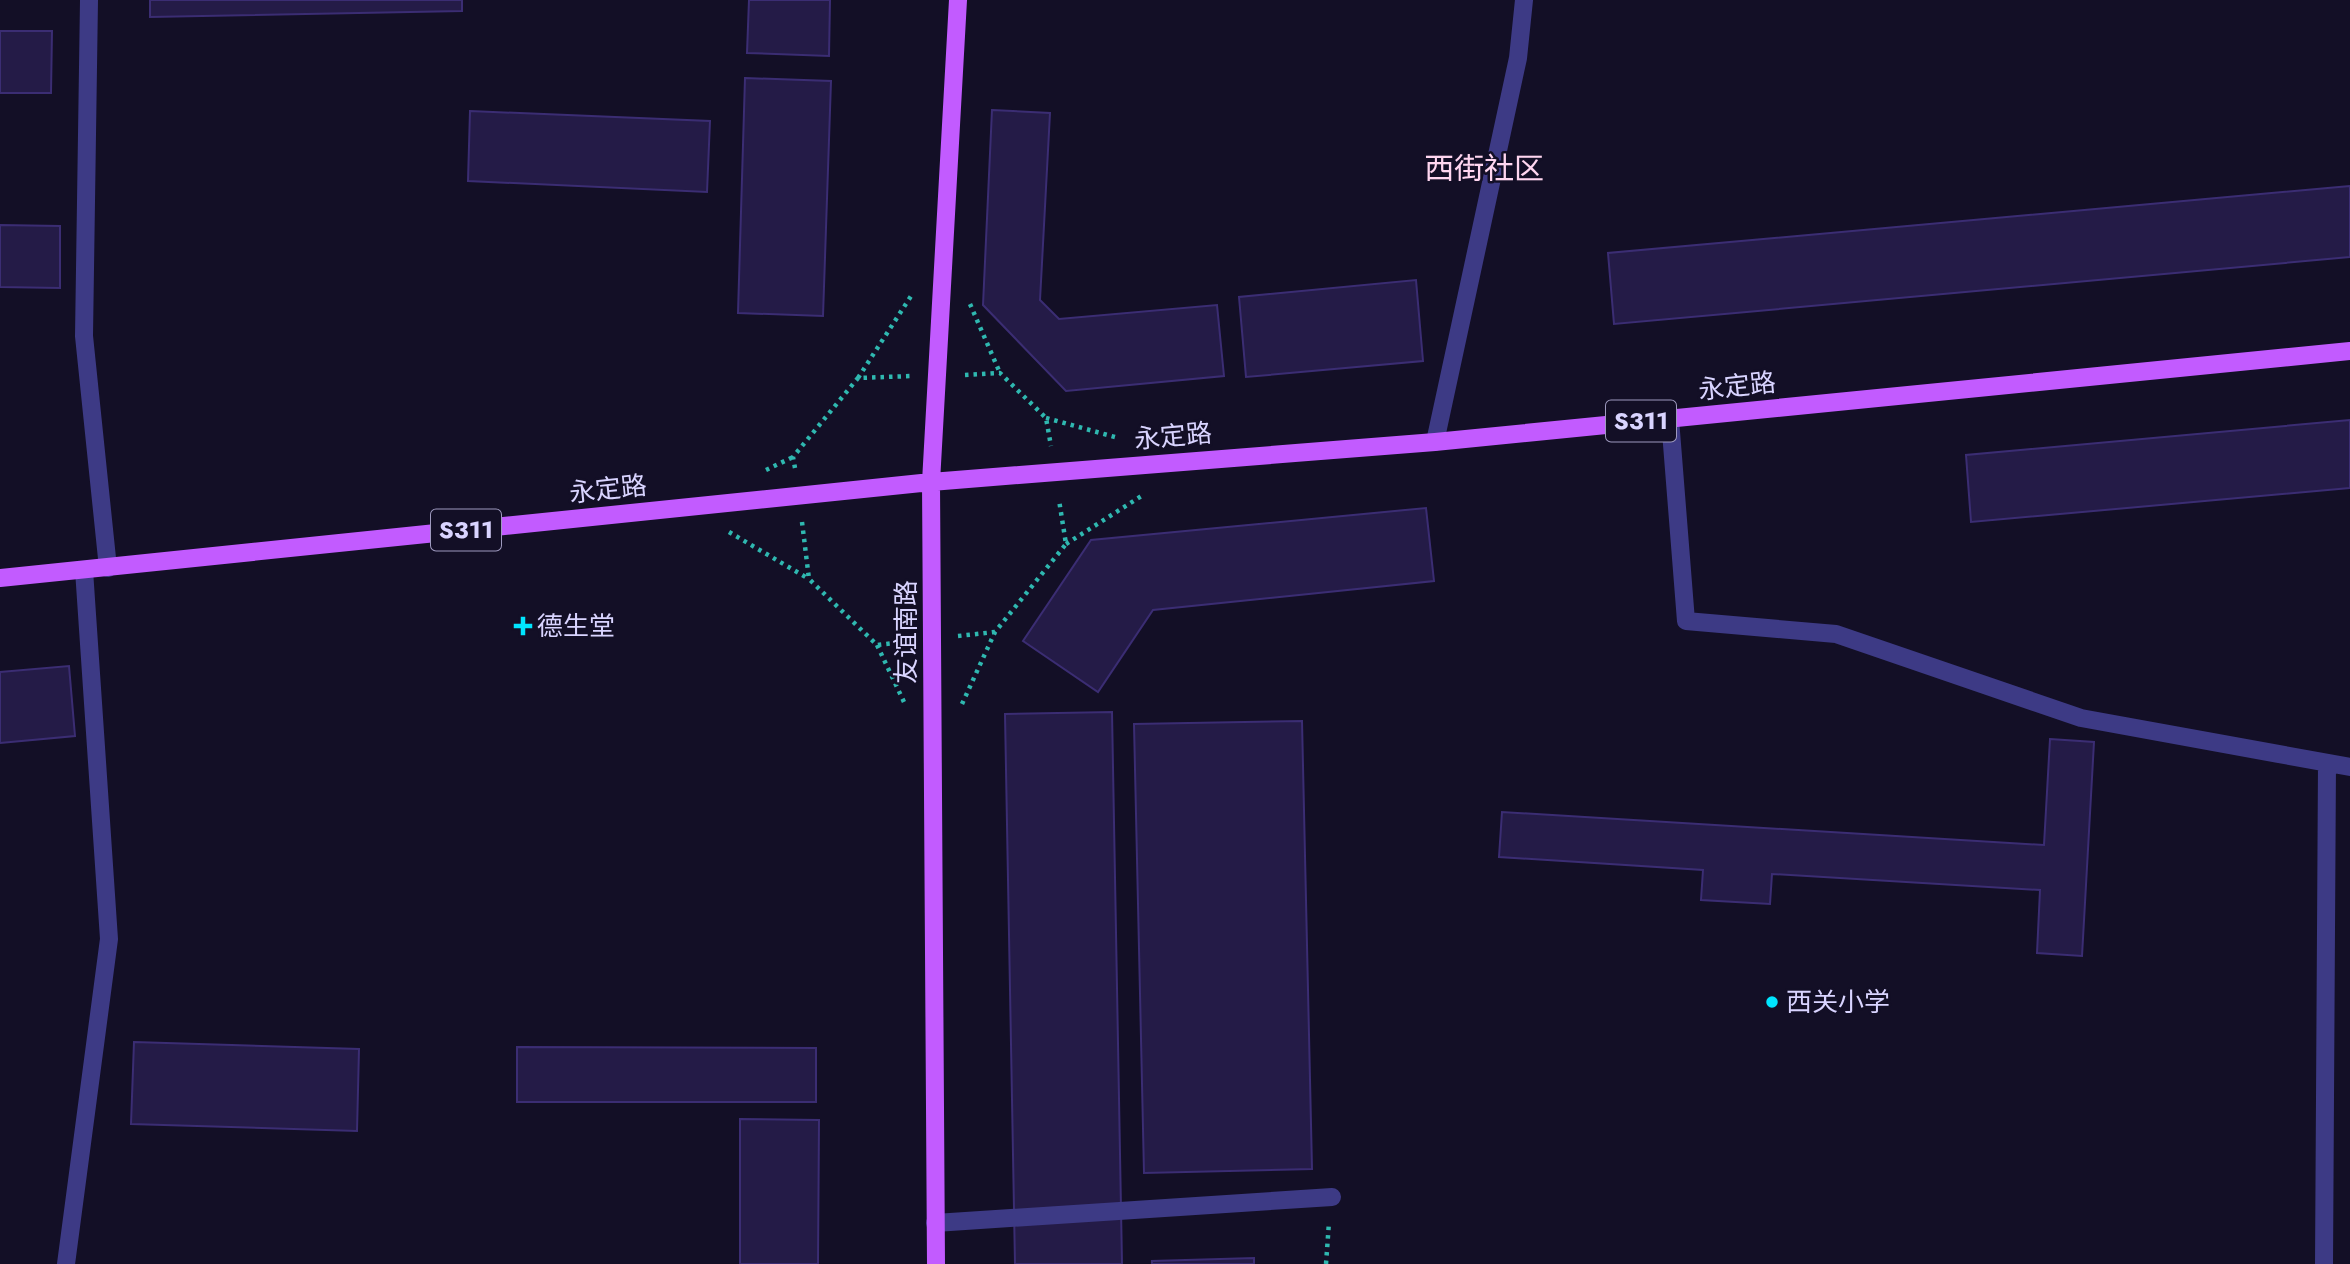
<svg xmlns="http://www.w3.org/2000/svg" width="2350" height="1264" font-family="Jost,'Noto Sans SC',sans-serif">
<rect width="100%" height="100%" fill="#130f26"/>
<!-- building -->
<path fill="#241b47" stroke="#3b2d73" stroke-width="2" d="M150,0h312v11l-312,6z
M749,0h81l-1,56 -82,-3z
M0,31h52l-1,62h-51z
M745,78l86,3 -8,235 -85,-3z
M992,110l58,3 -10,187 19,19 158,-14 7,71 -158,15 -83,-86z
M470,111l240,10 -3,71 -239,-11z
M2350,186v71l-736,67 -6,-71z
M0,225l60,1v62l-60,-1z
M1416,280l7,81 -177,16 -7,-80z
M2350,420v68l-379,34 -5,-67z
M1426,508l8,73 -281,29 -55,82 -75,-51 68,-101z
M69,666l6,70 -75,7v-71z
M1112,712l10,552h-107l-10,-550z
M1302,721l10,448 -168,4 -10,-449z
M2050,739l44,3 -12,214 -45,-3 3,-63 -268,-16 -2,30 -69,-4 2,-30 -204,-13 3,-45 542,33z
M134,1042l225,7 -2,82 -226,-7z
M517,1047l299,1v54h-299z
M740,1119l79,1 -1,144h-78z
M1254,1258v6h-102v-3z"/>
<g fill="none" stroke-linecap="round" stroke-linejoin="round">
<!-- path -->
<path stroke="#2fb8b0" stroke-width="4.5" stroke-dasharray="3.5 5" stroke-linecap="butt" d="M970,304l30,69
M965,375l35,-2 46,45 5,28
M858,378l55,-85
M1046,418l69,19
M795,468l-2,-11 65,-79 53,-2
M766,470l27,-13
M802,522l7,57 68,66 27,-3
M729,532l80,47
M1066,544l77,-49
M958,636l37,-4
M877,645l27,57
M962,704l33,-72 71,-88 -7,-44
M1326,1264l3,-42"/>
<!-- minor -->
<path stroke="#3d3a85" stroke-width="18" d="M89,0l-5,336 24,232
M1670,419l16,202 150,13 245,84 269,49
M1435,442l83,-384 6,-58
M935,1223l397,-26
M66,1264l43,-325 -25,-369
M2324,1264l3,-501"/>
<!-- major -->
<path stroke="#c25bff" stroke-width="18" d="M0,578l931,-96 504,-40 915,-91
M936,1264l-5,-782 27,-482"/>
</g>
<!-- markers -->
<g fill="#00e5ff" stroke="#130f26" stroke-width="2.5">
<path d="M519.5 615.5h7v7h7v7h-7v7h-7v-7h-7v-7h7z"/>
<circle cx="1772" cy="1002" r="7"/>
</g>
<g text-anchor="middle" stroke-width="5" stroke-linejoin="round" paint-order="stroke">
<!-- shield labels -->
<g fill="#130f26" stroke="#9e99be" stroke-width="2">
<rect x="1606" y="400.5" width="70" height="41" rx="5"/>
<rect x="431" y="509.5" width="70" height="41" rx="5"/>
</g>
<g font-size="24" font-weight="bold" fill="#d9d4ff">
<text x="1641" y="429">S311</text>
<text x="466" y="538">S311</text>
</g>
<!-- street labels -->
<g font-size="26" fill="#d9d4ff" stroke="#130f26">
<text transform="translate(1737 386) rotate(-6)" y="9">永定路</text>
<text transform="translate(1173 436) rotate(-5)" y="9">永定路</text>
<text transform="translate(608 489) rotate(-6)" y="9">永定路</text>
<text transform="translate(906 632) rotate(-90)" y="9">友谊南路</text>
</g>
<!-- poi labels -->
<g font-size="26" fill="#d9d4ff" stroke="#130f26" text-anchor="start">
<text x="537" y="635">德生堂</text>
<text x="1786" y="1011">西关小学</text>
</g>
<!-- quarter labels -->
<g font-size="30" fill="#ffd6f0" stroke="#130f26">
<text x="1484" y="179">西街社区</text>
</g>
</g>
</svg>
